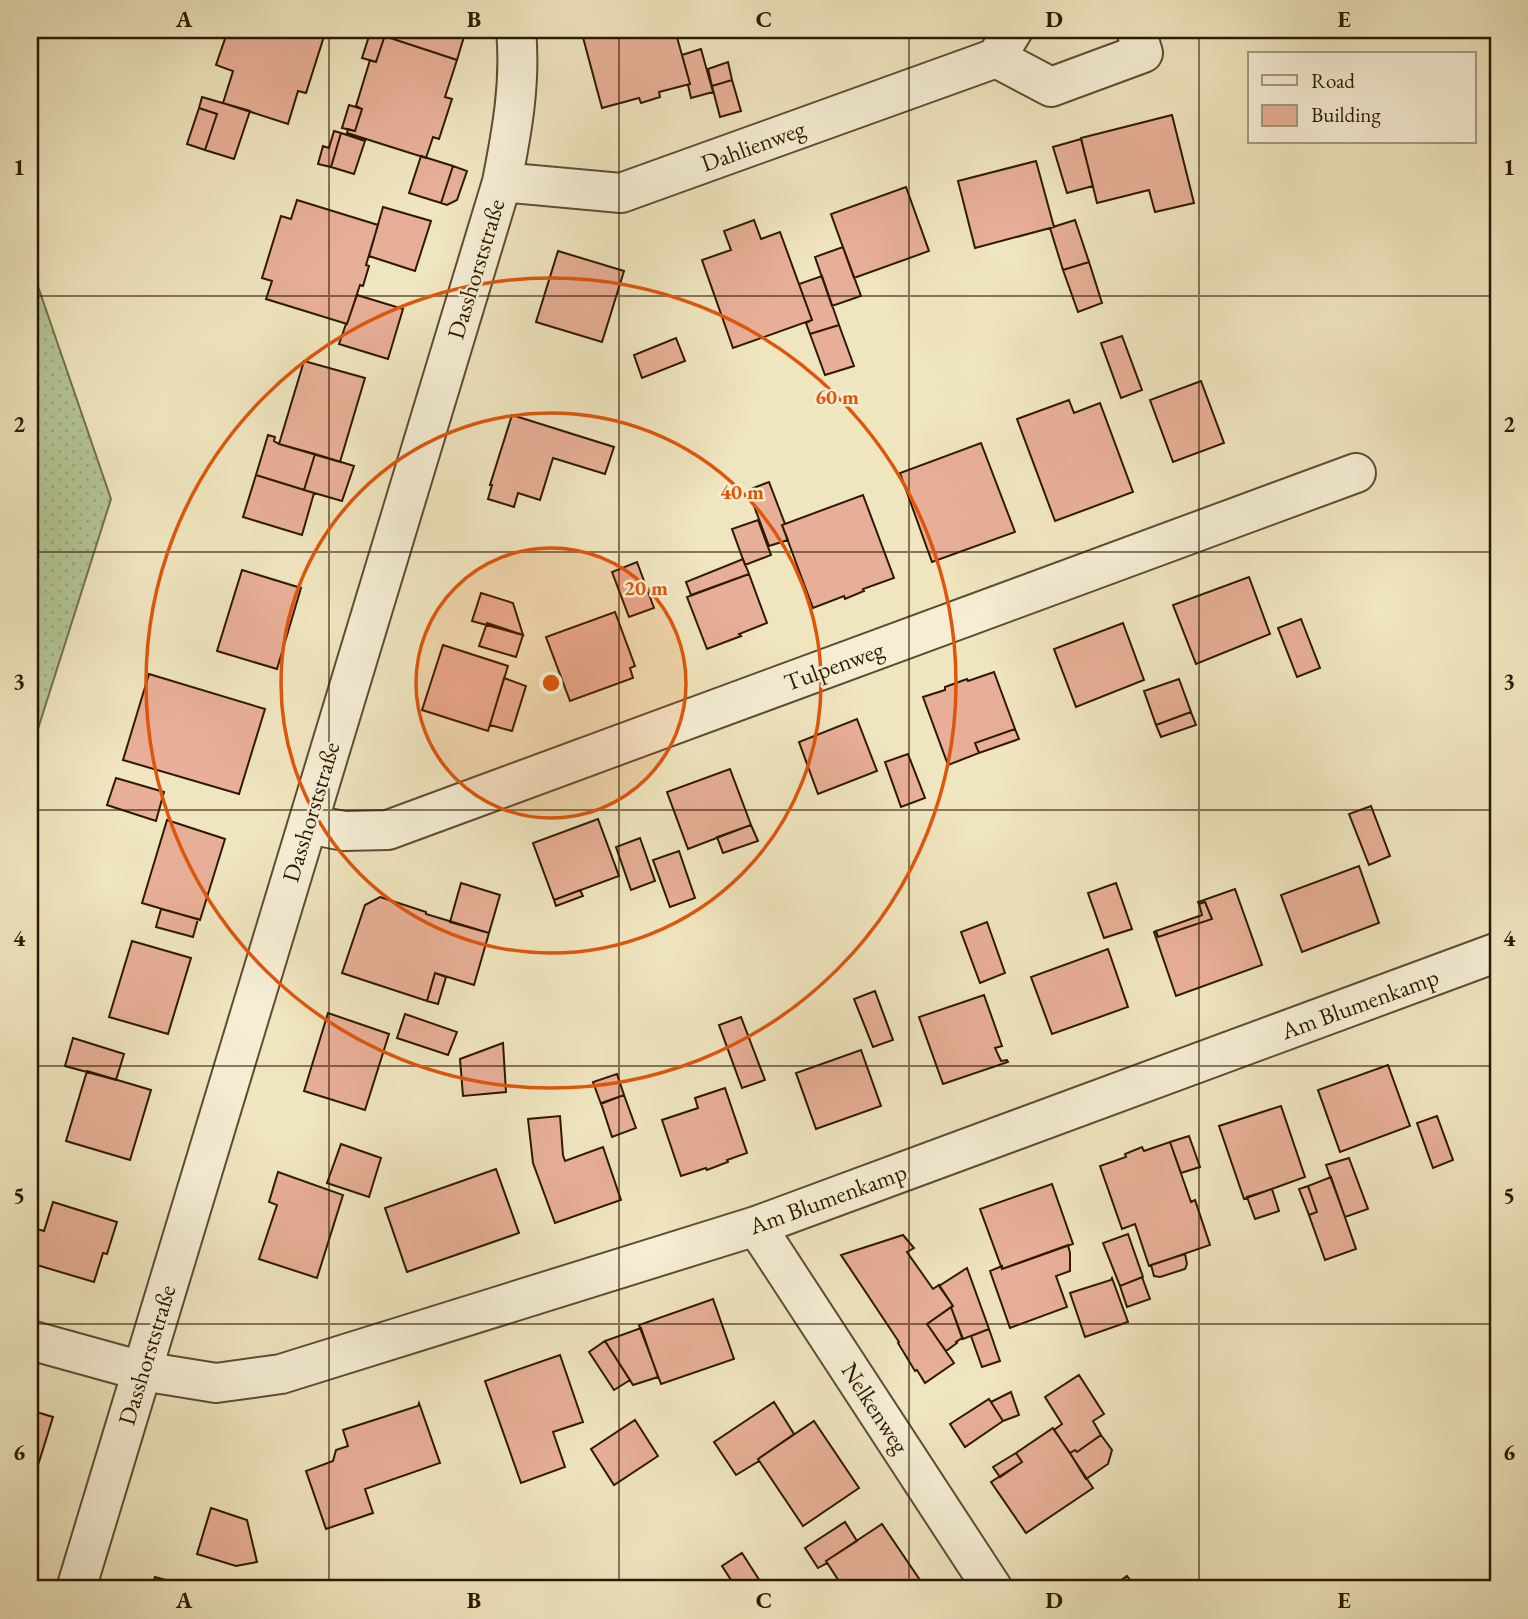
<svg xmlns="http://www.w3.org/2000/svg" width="1528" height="1619" font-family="'EB Garamond',serif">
<defs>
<pattern id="grass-dots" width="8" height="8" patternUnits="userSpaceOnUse" patternTransform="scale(1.75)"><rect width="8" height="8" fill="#b4c696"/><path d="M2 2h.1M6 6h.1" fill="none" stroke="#9baa80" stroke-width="1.8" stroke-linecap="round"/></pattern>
</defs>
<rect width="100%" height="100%" fill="#efe5bf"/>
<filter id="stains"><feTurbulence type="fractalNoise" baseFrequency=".00286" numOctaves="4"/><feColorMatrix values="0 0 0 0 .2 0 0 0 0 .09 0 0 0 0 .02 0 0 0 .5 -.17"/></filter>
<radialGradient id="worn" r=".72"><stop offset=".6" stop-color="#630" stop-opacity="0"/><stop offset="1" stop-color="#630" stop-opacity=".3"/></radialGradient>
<!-- grass -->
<path fill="url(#grass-dots)" stroke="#71704b" stroke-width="2" d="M30,263l81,236 -81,255z"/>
<!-- building -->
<path fill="#e7af97" stroke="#2e1900" stroke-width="2" d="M228,30h98l-20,63 -8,-2 -10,33 -65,-21 10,-32 -17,-6z
M379,30h87l-9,30 -79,-26z
M581,30h94l15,54 -31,8 1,5 -19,6 -2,-5 -37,10z
M370,33l14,5 -8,24 -14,-4z
M378,34l79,26 -12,37 7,2 -13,40 -6,-2 -7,21 -79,-25 1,-4 7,2 7,-22 -6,-3 14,-46 6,2 8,-24 -7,-2z
M701,49l12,43 -22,6 -3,-13 2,-1 -8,-29z
M728,62l4,18 -20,6 -4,-17z
M732,80l9,31 -21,6 -8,-31z
M202,97l48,14 -16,48 -29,-9 12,-36 -18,-6z
M349,105l13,4 -7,22 -13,-3z
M199,108l18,6 -12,36 -18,-6z
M1172,115l22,88 -39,9 -6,-22 -52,13 -16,-65z
M334,131l7,2 -10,34 -13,-3 5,-18 6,2z
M341,133l24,8 -11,33 -23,-7z
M1081,139l12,47 -26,7 -14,-46z
M421,156l32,10 -12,37 -32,-10z
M1036,161l18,66 -79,21 -17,-67z
M453,166l14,5 -10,29 -10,5 -6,-2z
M906,187l23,64 -75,27 -23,-64z
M297,200l81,25 -12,40 3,1 -6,20 -3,-1 -13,39 -81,-25 6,-18 -10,-3 19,-62 10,3z
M383,207l48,14 -16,50 -46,-15z
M754,220l7,19 19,-7 32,88 -79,28 -31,-88 29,-10 -7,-19z
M1075,220l14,42 -26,8 -13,-42z
M843,247l18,49 -29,10 -17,-49z
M558,251l66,20 -22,71 -66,-20z
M1089,262l13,41 -24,9 -15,-42z
M822,276l17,49 -29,9 -4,-11 6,-3 -13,-36z
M357,295l46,14 -15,50 -49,-15 7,-20h1z
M839,325l15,41 -29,9 -15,-41z
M1122,336l20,54 -21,8 -20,-55z
M676,338l9,23 -43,17 -8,-23z
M304,361l61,17 -25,84 -61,-18z
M1201,381l23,62 -51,19 -23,-62z
M1069,400l5,13 26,-10 33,89 -78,29 -38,-102z
M512,415l102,32 -9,27 -52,-16 -13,42 -22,-7 -4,14 -26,-8 4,-14h-2z
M268,435l7,2 -1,4 5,3 36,10 -11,36 -48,-15z
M981,443l34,89 -83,30 -32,-89z
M315,454l39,12 -12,35 -38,-11z
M256,475l58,18 -12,42 -59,-18z
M769,482l16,42 -3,1 6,15 -19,6 -21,-56z
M863,495l31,83 -31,11 1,2 -19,8 -1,-3 -31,12 -31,-83z
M758,520l13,35 -26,10 -13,-36z
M743,559l6,15 -58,21 -5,-13z
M637,562l17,46 -25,9 -17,-45z
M242,570l59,18 -24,81 -60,-18z
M749,574l18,49 -28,11 2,2 -34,13 -20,-52z
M1249,577l21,57 -74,30 -23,-59z
M481,593l32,10 10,32 -51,-14z
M615,612l20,54 -5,2 3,10 -63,23 -24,-64z
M1301,619l19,49 -23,9 -19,-49z
M487,623l36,12 -7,22 -37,-11z
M1123,623l21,57 -68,27 -22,-58z
M443,645l65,21 -20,65 -66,-21z
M994,672l21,57 -40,14 4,10 -31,12 -25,-68 22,-7v-3l22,-8 1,2z
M149,674l116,35 -26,85 -116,-34z
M504,678l22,8 -14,45 -22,-6z
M1179,679l12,33 -35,13 -12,-34z
M1191,712l5,13 -35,12 -5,-12z
M857,719l20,52 -59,23 -19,-52z
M1015,729l4,10 -40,14 -4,-10z
M908,754l17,44 -24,9 -16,-45z
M730,769l21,56 -63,24 -21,-57z
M116,778l48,14 -8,29 -49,-16z
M1371,806l19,50 -21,9 -20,-51z
M598,819l21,57 -65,24 -21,-57z
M167,820l58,19 -25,81 -58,-17z
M751,825l7,16 -35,12 -6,-16z
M640,838l15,43 -24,9 -15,-43z
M679,851l16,47 -25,9 -17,-47z
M1359,866l20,57 -77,29 -21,-57z
M461,883l39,12 -11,38 -39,-11z
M1116,883l16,46 -28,9 -16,-45z
M1235,889l27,76 -86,31 -22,-64 2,-1 2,6 54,-18 -7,-17 -6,2 -1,-2z
M580,890l3,6 -27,10 -2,-6z
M380,897l46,15v2l63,19 -15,52 -39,-12 -8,28 -85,-28 23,-68z
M1205,902l7,17 -54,18 -2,-6 46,-16 -3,-11z
M161,909l37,10 -5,18 -37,-10z
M987,922l18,51 -25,10 -19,-51z
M132,941l59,17 -23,76 -59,-17z
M1108,949l20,58 -76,27 -21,-57z
M435,973l11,4 -8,27 -11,-3z
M875,991l18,49 -20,7 -19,-48z
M984,995l18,51 -7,2 6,13 6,-1 1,2 -65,22 -24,-67z
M328,1013l61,21 -24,76 -61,-19z
M405,1014l52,18 -9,23 -51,-17z
M741,1017l24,63 -23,8 -23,-63z
M73,1038l51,16 -8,26 -51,-14z
M503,1043l3,49 -43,4 -3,-37z
M861,1050l20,56 -65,23 -20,-56z
M1388,1065l22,61 -70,26 -22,-62z
M87,1071l64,19 -21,70 -64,-19z
M617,1074l7,21 -23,9 -8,-22z
M725,1088l22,65 -20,7 1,2 -21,8 -1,-2 -25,8 -19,-56 36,-12 -3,-10z
M624,1095l12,33 -24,9 -11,-34z
M1281,1106l24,71 -61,22 -25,-73z
M560,1116l3,39 2,6 38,-14 18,53 -66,23 -22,-60 -5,-44z
M1437,1116l16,44 -20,8 -16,-45z
M1189,1136l11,31 -19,6 -11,-31z
M1170,1142l21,60 4,-2 15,45 -61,21 -14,-42 -13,5 -22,-63 26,-9 -1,-3 17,-7 2,4z
M341,1144l40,14 -12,39 -42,-14z
M1349,1158l19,51 -23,8 -19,-52z
M496,1169l23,64 -112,39 -22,-64z
M278,1172l65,23 -26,83 -58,-19 18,-54 -8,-3z
M1331,1177l25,72 -31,11 -16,-45 8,-3 -9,-26z
M1052,1184l21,60 -71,25 -22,-60z
M1308,1186l9,26 -8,3 -10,-26z
M1272,1189l7,22 -24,8 -8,-22z
M53,1202l64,20 -10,32 -4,-1 -9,29 -64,-19v-36l14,4z
M1128,1234l15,43 -23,9 -17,-43z
M903,1235l11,13 -7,4 26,37 6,-4 14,21 -26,18 27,39 -29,20 -8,-13 -2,1 -17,-28 1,-1 -58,-87z
M1068,1245l2,8v18l-14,5 11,31 -57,21 -20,-57 12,-5v3z
M1185,1254l2,10 -2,5 -25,8 -6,-1 -3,-11z
M967,1268l22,61 -26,10 -12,-32 2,-1 -14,-20z
M1142,1277l8,22 -23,8 -7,-21z
M1112,1278l16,44 -43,15 -15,-44 41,-13z
M713,1299l21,60 -73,25 -22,-59z
M951,1307l11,31 -6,4 1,1 -11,8 -19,-27z
M641,1328l17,49 -25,8 -28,-44z
M989,1329l11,32 -18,6 -11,-31z
M605,1341l25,39 -16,10 -25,-38z
M560,1355l23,67 -30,10 12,35 -44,16 -36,-102z
M1079,1375l25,39 -11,7 8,14 -24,17 -2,-2 -5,3 -16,-23 8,-6 -17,-27z
M1011,1392l8,23 -16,6 -12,-19z
M989,1399l14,22 -38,26 -15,-23z
M774,1402l20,32 -36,25 1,2 -23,14 -22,-33z
M419,1403l21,60 -75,26 8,24 -47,16 -20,-58 27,-10 3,-11 12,-4 -5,-16 75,-24z
M30,1410l23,7 -23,74z
M635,1420l23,36 -44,29 -23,-36z
M814,1421l45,67 -56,38 -45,-67z
M1053,1428l40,60 -67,45 -35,-51 31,-20 -6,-9z
M1101,1435l11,15 -4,14 -22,15 -16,-26 5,-3 2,2z
M1016,1453l6,9 -22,15 -7,-10z
M211,1508l36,12 10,42 -21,4 -39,-12z
M845,1522l12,19 -31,20 1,2 -9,5 -13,-20z
M882,1524l44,65h-82l-18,-28z
M742,1553l23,36h-28l-15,-23z
M1127,1576l10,13h-28z
M155,1577l42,12h-46z"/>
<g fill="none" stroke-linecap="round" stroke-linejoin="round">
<defs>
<path id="minor" d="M996,58l55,29 92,-34 -7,-23
M502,182l119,11 375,-135 17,-28
M308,824l36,7 44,-1 968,-357
M756,1226l237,363
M30,1340l112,31 74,12 65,-9 475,-148 742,-274
M76,1589l426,-1407c10,-51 19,-100 14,-152"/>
</defs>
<!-- minor casing -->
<use href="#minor" stroke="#5e4c30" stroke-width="42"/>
<!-- minor -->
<use href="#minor" stroke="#f5eed5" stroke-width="38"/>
</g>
<!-- grid -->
<path fill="none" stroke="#2e1900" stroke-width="2" stroke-opacity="0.55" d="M329,30v1559M619,30v1559M909,30v1559M1199,30v1559M30,296h1468M30,552h1468M30,810h1468M30,1066h1468M30,1324h1468"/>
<!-- distance rings -->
<circle cx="551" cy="683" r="135" fill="#df560b" fill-opacity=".12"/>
<g fill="none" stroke="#df560b" stroke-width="3.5">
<circle cx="551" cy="683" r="135"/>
<circle cx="551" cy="683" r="270"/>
<circle cx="551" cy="683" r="405"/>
</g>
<g text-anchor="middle" stroke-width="5" stroke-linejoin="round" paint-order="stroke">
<!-- street labels -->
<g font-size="24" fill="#2e1900" stroke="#f5eed5">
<text transform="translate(753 146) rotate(-20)" y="8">Dahlienweg</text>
<text transform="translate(476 269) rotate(-73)" y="8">Dasshorststraße</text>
<text transform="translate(834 666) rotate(-20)" y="8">Tulpenweg</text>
<text transform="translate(311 812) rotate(-73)" y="8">Dasshorststraße</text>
<text transform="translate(1360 1004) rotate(-20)" y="8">Am Blumenkamp</text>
<text transform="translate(828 1199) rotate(-20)" y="8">Am Blumenkamp</text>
<text transform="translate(147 1355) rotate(-73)" y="8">Dasshorststraße</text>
<text transform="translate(875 1408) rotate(57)" y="8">Nelkenweg</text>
</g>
</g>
<circle cx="551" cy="683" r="10" fill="#df560b" stroke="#f5eed5" stroke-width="3.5"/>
<g font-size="21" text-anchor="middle" font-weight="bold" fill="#df560b" stroke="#f5eed5" stroke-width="5" stroke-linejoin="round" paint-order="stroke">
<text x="837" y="404">60 m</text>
<text x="742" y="499">40 m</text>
<text x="646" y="595">20 m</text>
</g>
<!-- margin -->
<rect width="1528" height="1619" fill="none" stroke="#efe5bf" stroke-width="77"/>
<!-- legend -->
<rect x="1248" y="52" width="228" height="91" fill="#f5eed5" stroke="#a59980" stroke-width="2"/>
<rect x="1262" y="75" width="35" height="10" fill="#f5eed5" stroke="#a59980" stroke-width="2"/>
<text x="1311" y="88" font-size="21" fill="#2e1900">Road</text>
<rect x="1262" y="105" width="35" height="21" fill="#e7af97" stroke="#a59980" stroke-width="2"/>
<text x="1311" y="122" font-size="21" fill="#2e1900">Building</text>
<rect x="38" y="38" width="1452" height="1542" fill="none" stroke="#2e1900" stroke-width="2.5"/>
<g font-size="23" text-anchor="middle" font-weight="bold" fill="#2e1900">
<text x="184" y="27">A</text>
<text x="474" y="27">B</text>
<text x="764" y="27">C</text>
<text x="1054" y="27">D</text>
<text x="1344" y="27">E</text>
<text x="19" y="175">1</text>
<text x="1509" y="175">1</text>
<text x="19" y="432">2</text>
<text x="1509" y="432">2</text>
<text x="19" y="689">3</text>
<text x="1509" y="689">3</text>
<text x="19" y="946">4</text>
<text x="1509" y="946">4</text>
<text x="19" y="1203">5</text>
<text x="1509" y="1203">5</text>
<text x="19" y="1460">6</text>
<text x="1509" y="1460">6</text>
<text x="184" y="1608">A</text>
<text x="474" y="1608">B</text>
<text x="764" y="1608">C</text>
<text x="1054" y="1608">D</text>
<text x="1344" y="1608">E</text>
</g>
<rect width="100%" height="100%" filter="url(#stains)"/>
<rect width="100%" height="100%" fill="url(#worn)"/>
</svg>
